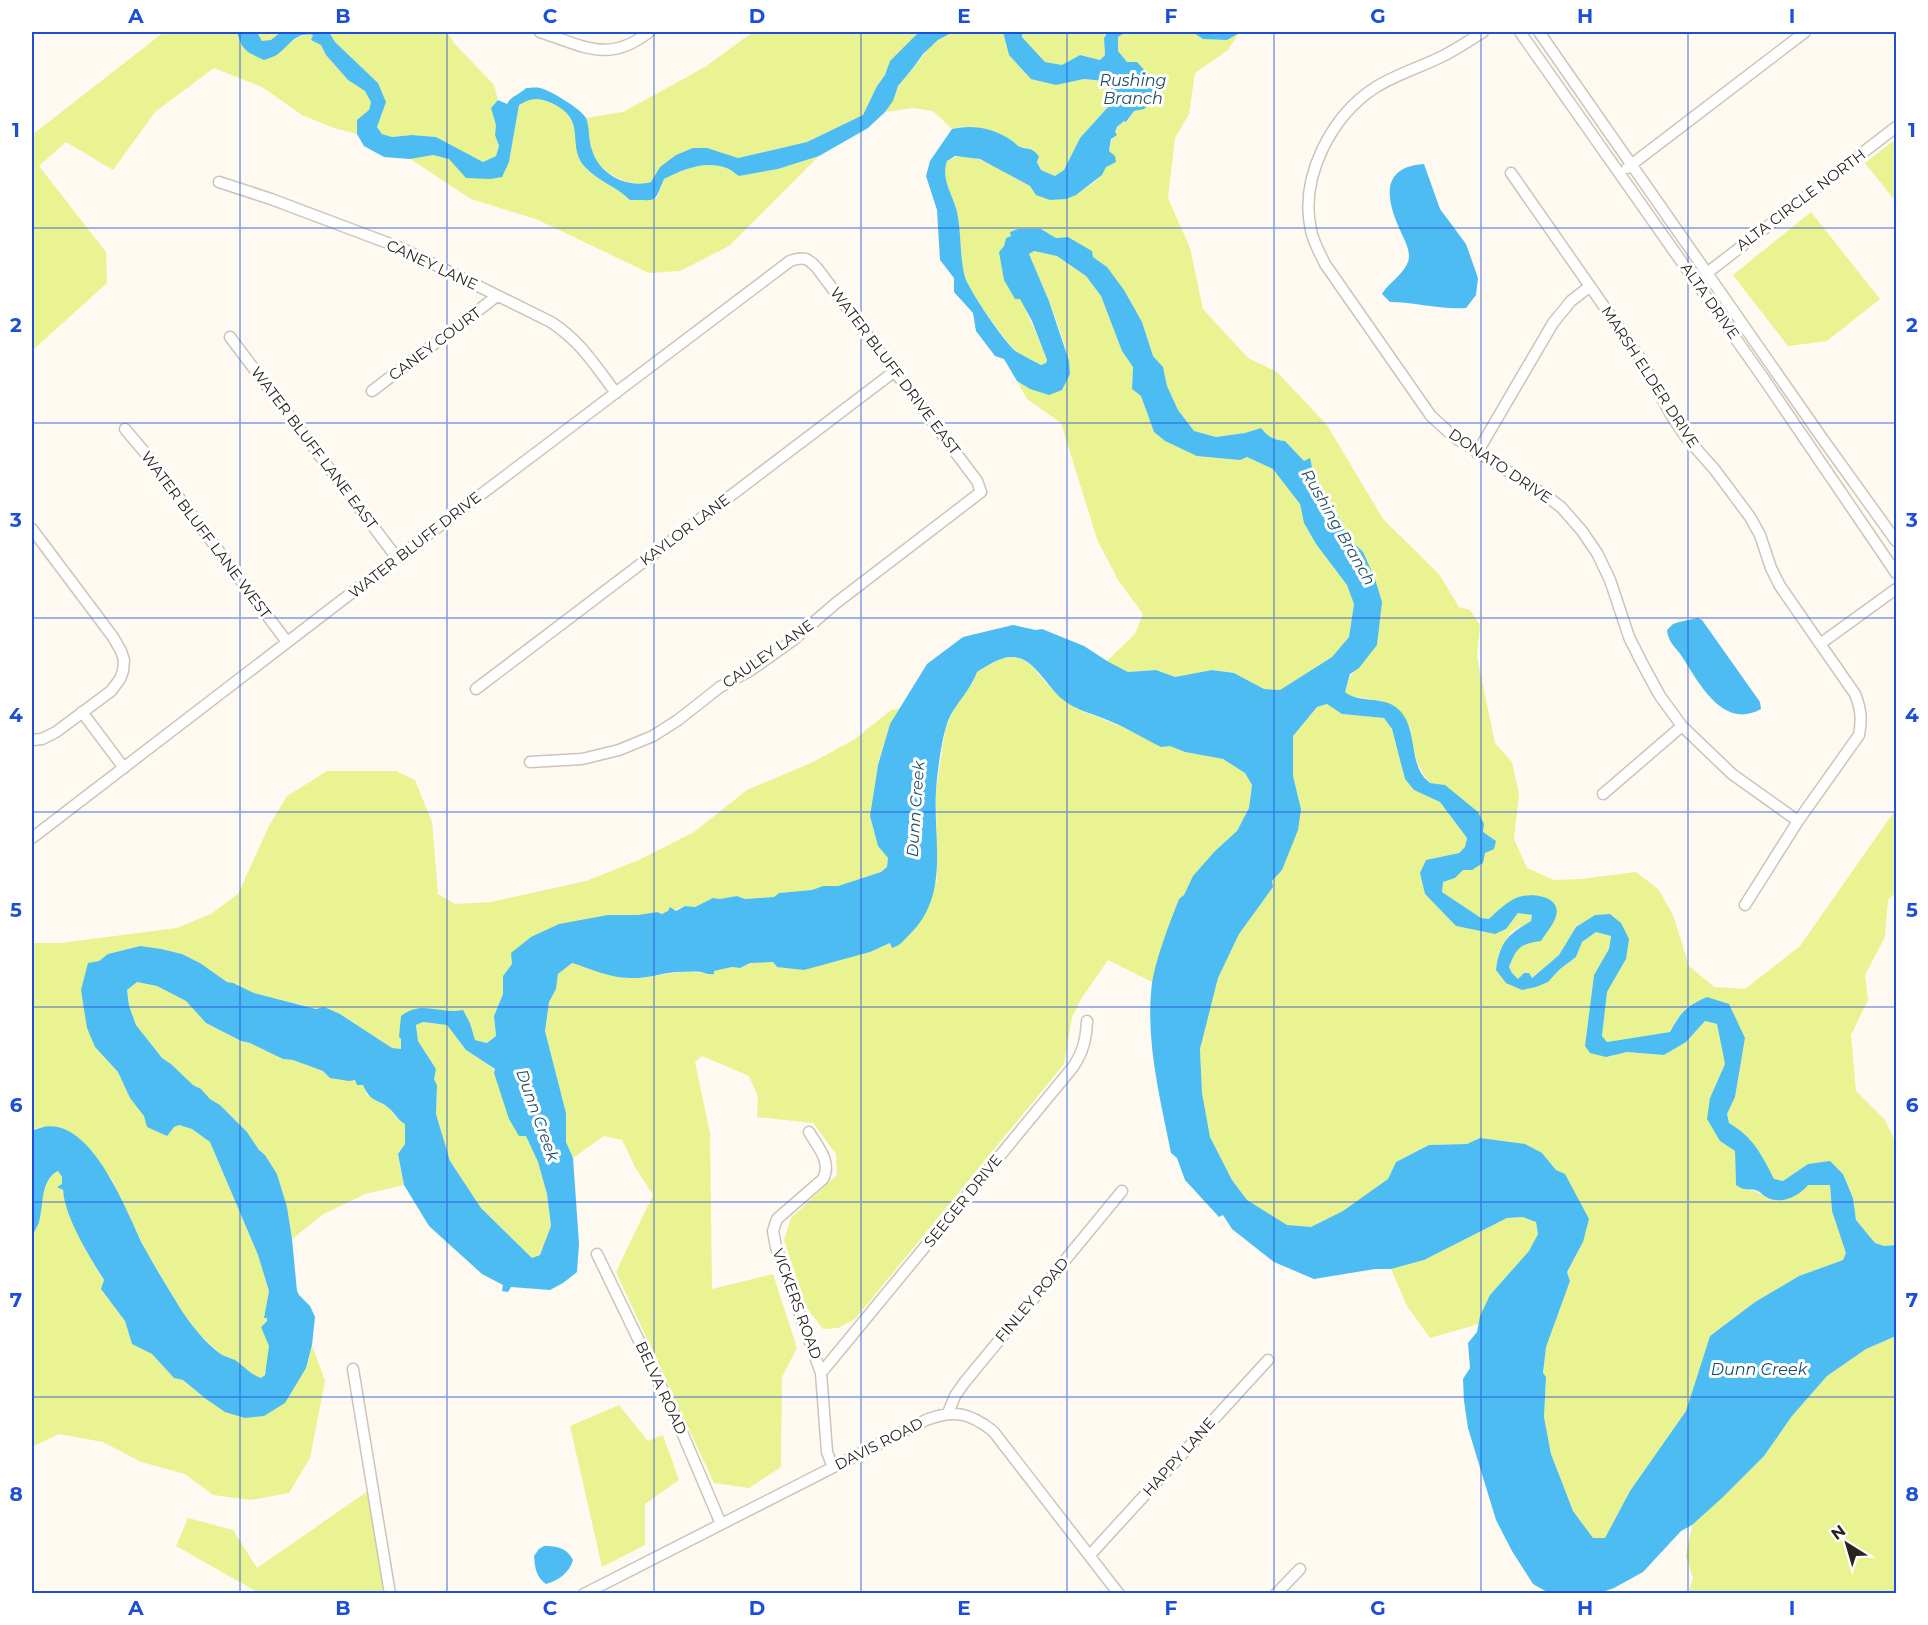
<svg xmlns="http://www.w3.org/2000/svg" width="1928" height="1625" font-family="Montserrat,sans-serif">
<rect width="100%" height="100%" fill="#fef9f1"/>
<!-- green -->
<path fill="#eaf391" d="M164,32h73l3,11 38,11c10,-10 20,-21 35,-19l-2,5 10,5 5,10 22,25 17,11 6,10 -2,9 -12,10v14l-23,-6 -32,-13 -40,-28 -48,-19 -59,44 -42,58 -47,-28 -27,24 67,86 1,31 -75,68v-216z
M257,32h24l-10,9h-9z
M329,32h118l7,11 40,42 4,15 -7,8 6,17 -2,10 4,11 -3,10 -13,6 -47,-25 -24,-2 -20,2 -10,-3 -5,-7 9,-25 -8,-19 -43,-41z
M753,32h167l-29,29 -6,14 -8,11 -14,29 -56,27 -69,16 -11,-3 -67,12 -9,15c-13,3 -21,2 -33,-4 -29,-14 -27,-31 -32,-60l37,-6 82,-45z
M953,32h50l6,23 47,30 28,-6 20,2 7,9 -3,17 -28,31 -16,32 -9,6 -14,-6 -9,-21 -14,-3 -6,-6 -50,-14 -10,3 -19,-18 -20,-3 -28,4c7,-10 8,-15 13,-25 3,-7 10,-12 15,-18 14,-19 18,-26 40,-37z
M1022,32h86l-4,6 1,17 -5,5 -20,-5 -18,10 -17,-3 -23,-25z
M1126,32l68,1c15,9 30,9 45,0l-11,17 -33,23 -6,41 -14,24 -7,60 22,50 13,61 45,49 29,14 50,53 56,94 56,55 20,33 11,3 10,15 -3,32 18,86 17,19 7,32 -5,45 13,29 27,12 27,-1 55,-7 22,17 15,26 16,51 25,21 31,2 55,-43 96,-137v83l-8,8 -3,37 -20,38 3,25 -17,35 5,56 29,29 11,23v102l-12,1 -9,-3 -19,-23 -3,-23 -10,-23 -13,-12 -22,2 -25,17 -10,-2c-10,-23 -21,-43 -44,-56l-2,-9 8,-17 10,-59 -38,-41c-21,9 -27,14 -37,35l-63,10 -5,-6 5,-44 19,-33 -5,-36 -11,-9 -15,1 -19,12 -17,28 -28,23 -13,1 -6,-6 -3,-6 6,-15 41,-43 -61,4 -6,6 -8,-1 -39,-26v-10l13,-4 8,-8h9l11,-38 -38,-47 -15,-2c-14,-16 -17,-35 -20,-56l-28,-26 -32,-5 -5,-4c3,-18 20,-33 32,-47l-14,-92 -18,-19 -3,-14 -13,-14 -17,-39 -2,-8 -6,2 -19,-20c-12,-1 -17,-4 -24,-13l-16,5 -29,4 -22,-6 -16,-21 -11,-24 -4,-19 -10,-11 -11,-34 -35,-55 -14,-10 -1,-6 -24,-14 -12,1 -15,-9 -35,9 -2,8 -5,6c16,36 34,71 48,108l-1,3 -4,2c-9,-4 -21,-9 -28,-16 -11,-11 -45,-59 -49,-72 -6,-22 -3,-47 -9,-69 -5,-16 -15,-30 -9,-47 27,-16 59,15 83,25 11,5 24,9 36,13 9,-4 31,-16 36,-25 10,-17 5,-40 22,-53l3,1 7,-11 3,-49h-10l-9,-11v-14z
M537,98c29,10 35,13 40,43 1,6 1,14 3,19 11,19 35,25 50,40l27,-2 7,-19c19,-9 41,-19 62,-11 5,1 9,6 13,8l39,-7 41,-13 -90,90 -49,25 -31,2 -113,-54 -65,-20 -61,-40 23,-4 17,4 17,19 42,-16 10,-57 9,-6z
M1896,139v63l-31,-39z
M1811,212l69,87 -53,42 -39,5 -55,-71z
M1034,251l23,5 29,20 15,20 21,55 11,16 -1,22 9,7 13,36 11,9 82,16 26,11 27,36 4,19 12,21 31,41 7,19 -5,33 -17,20 -52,33 -16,-1 -30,-16 -22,-3 -37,7 -19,-7 -28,2 -21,-11 28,-27 8,-20 -25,-34 -21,-41 -36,-116 -34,-24 -10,-18 13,8 40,-15c-2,-34 -27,-87 -41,-120z
M1013,657c18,3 22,14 34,27 9,10 19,17 30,25l108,43 38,7 22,14 7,12 -3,23 -12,23 -22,20 -22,25 -9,19 -5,4 -27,83 -44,-22 -27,39 -9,18 -8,47 -209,255 -17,9 -15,1 -17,-22 -22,-67 7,-22 46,-43 -1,-21 -23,-31 -56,-6 1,-20 -9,-21 -47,-20 -7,6 15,71 2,156 61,-15 24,74 -15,29 -1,90 -32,21 -35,-5 -98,-211 37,-77 -18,-28 -13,-27 -18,-4 -31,22 -7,-16v-29l-21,-82 4,-29 7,-13 2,-15 14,-11c20,6 37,15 59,15 26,1 52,-12 79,-3l4,-4 18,-4 8,1 10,-5 23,-1 4,5 21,1 72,-16 20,-9 47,-62 -1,-91 10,-64 13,-26 14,-17 4,-11 25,-14z
M1328,704l14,10 42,4 8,11 13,50 9,11 26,12 27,36 -2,9 -6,6 -33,7 -1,34 31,32 39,8 11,-5 12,-16 14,2 -1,6 -20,11 -12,20 7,31 42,-1 12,-13 16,-12 6,-15 14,-10 15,4 -2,13 -15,26 -9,71 21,11 21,-5 37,3 22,-13 19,-21 12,3 8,40 -15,34 10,43 15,10 1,34c13,9 17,2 30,13l42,-13 22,-1 2,27 15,42 -4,7 -44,16 -44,26 -45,34 -24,75 -56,80 -25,47h-12l-20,-27 -22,-57 -7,-37 2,-39 -3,-5 3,-26 24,-66 -3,-9 16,-30 -27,-72 -14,-17 -62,-15 -13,6 -38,1 -33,17 -8,17 -45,33 -32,15 -24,-1 -40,-26 -15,-20 -22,-43 -8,-43 -2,-45 18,-71 21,-44 34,-47 -1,-6 10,-11 19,-61 -8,-33v-40l24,-29z
M901,708l-11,16 -12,40 -8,52 8,30 10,12 -1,9 -6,5 -43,14h-15l-11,4 -33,3 -5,4 -29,2 -8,-3 -17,3 -7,-1 -18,9 -10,-1 -23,8 -5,-2 -19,3 -126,49 -9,12v18l-9,22 2,20 -9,7 -12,-3 -5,-17 -17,-11 -30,-5 -22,32v10l-9,-1 -52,-34 -86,-21 -21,-10 -6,-1 -27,-19 -18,-9 -43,-8 -31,8 -9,7 -4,86 23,25 12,26 15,18 29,11 5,-2 13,4 18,13 48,113 11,36 -5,26h4l-1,4 -6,6c2,5 7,12 8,18 2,10 -1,27 -8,34l-5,-2 -23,-18 -10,-3 -26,-24 -15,-21 -37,-62 -34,-71 -69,-52 -10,5v-188h28l117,-15 34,-14 27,-20 31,-68 18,-30 40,-25h69l19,9 17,42 6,72 17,10 36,-2 95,-21 53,-21 55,-28 53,-42 66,-28 42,-23 36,-29z
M137,982l20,4 29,15 20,22 34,18 10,2 33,16 10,1 30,11 7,7 25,2 8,5 4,10 23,14 6,9 9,6v20l-7,11 6,30 -39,9 -43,21 -30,24 -5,-32 -10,-33 -12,-19 -6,-5 -12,-18 -27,-27 -10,-6 -9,-10 -8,-4 -22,-21 -9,-6 -26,-33 -7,-19 -2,-16z
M423,1022l24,3 19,25 29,20 24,66h7l12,26 9,32 4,33 -11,28 -8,3 -51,-50 -31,-47 -14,-47 1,-29 -3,-6 2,-10 -18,-28 -2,-16z
M58,1171l4,6v7l-4,3c7,4 8,17 11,25 9,24 21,46 35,69l-3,8 24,32 7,23 20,10 22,24 9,2 23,19 19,12 81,-43 6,-23 13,36 -15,77 -21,35 -38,7 -38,-5 -28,-21 -44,-12 -38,-20 -44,-8 -27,13v-208c1,-7 5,-11 7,-17 5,-18 1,-41 19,-51z
M1523,1217l13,5 2,12c-3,5 -5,12 -9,17 -18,24 -44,41 -50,73l-49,14 -23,-32 -16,-37 33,-9 83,-42z
M1896,1336v257h-208l5,-15 -7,-22 6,-31 72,-69 28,-40 35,-40 39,-27z
M619,1405l29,36 15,-6 16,45 -34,24v41l-43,22 -32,-141z
M368,1491l16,102h-125l-83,-47 12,-28 45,12 24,38z"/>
<!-- water -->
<path fill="#4cbcf3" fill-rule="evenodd" d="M237,32h20l5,9 9,-1 10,-8h48l6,10 43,41 8,19 -9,25 5,7 10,3 20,-2 24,2 47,25 13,-6 3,-10 -4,-11 1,-10 -5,-17 7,-8 9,4c4,-8 12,-9 19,-16 4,0 10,-1 14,0 10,2 41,21 46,30 4,9 2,22 6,32 7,24 35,39 59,32l9,-15 16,-12 17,-7h14l31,10 69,-16 56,-27 14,-29 8,-11 5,-14 26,-26 4,-3h33l-15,8 -15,14 -10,14 -15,18 -5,15 -8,11 -17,16 -49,28 -41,13 -39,7c-4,-2 -8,-7 -13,-8 -21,-8 -44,2 -62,11 -11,27 -7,20 -34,21 -13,-13 -32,-19 -45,-33 -20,-23 5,-48 -36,-65 -12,-5 -19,-4 -30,3l-10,57 -7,15 -11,2 -25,-1 -17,-19 -16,-4 -23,4 -26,-2 -20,-11 -7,-12v-14l12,-10 2,-8 -6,-11 -17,-11 -22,-25 -5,-10 -10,-5 2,-5c-18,-3 -23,10 -35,19 -4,3 -10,4 -14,6 -17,-8 -22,-9 -27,-28z
M1003,32h19v5l23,25 17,3 18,-10 20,5 5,-5 -1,-17 4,-6h18l-8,5v14l9,11h10l17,19 2,17 -12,11 -10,2 -8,11 -2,-1 -7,6 -2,5 2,3 -6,4 -2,12 6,5 1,6 -10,5 -4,8 -26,20 -10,4 -16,1 -14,-5 -6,-9 -50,-27 -25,-3 -8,5c-6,17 4,31 9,47 6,22 3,47 9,69 4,13 41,68 52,75 8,5 17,9 24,13l5,-2 1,-3 -15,-39 -12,-22h-5l-11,-19 -5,-28 5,-6 2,-8 5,-2 -1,-4 8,-3h23l15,9 12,-1 24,14 1,6 14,10 17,23 18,32 11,34 10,11 4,19 11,24 16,21 22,6 29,-4 16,-5c7,9 12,12 24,13l19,20 6,-3 2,9 17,39 13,15 3,13 18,18 12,27 7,23 -5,43 -18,23 -9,6 -5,18c12,11 38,4 52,16 19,16 13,45 24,65 2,4 6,7 9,10l15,2 33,27 6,12 -1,8 13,9 -2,8 -9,4 -2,10 -11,7h-9l-8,8 -12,4 -1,10 39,26 8,1c7,-7 18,-17 27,-21 13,-6 46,-3 40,18 -2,8 -10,17 -15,25 -21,3 -24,6 -32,26l3,6 6,6 6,-6h5l3,5 27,-23 17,-28 19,-12 15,-1 11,9 8,16 -3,20 -19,33 -5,44 5,6 63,-10c11,-20 16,-26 37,-35l22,7 16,34 -10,59 -8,17 2,9c24,14 33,32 45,56l9,2 25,-17 22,-3 13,13 10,24 3,22 19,23 9,3 12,-1v91l-30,13 -39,27 -35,40 -28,40 -41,41 -31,28 -11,6 -38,41 -29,16 -17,6 -48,-1 -16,-9 -21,-33 -16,-31 -28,-92 -4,-27 -1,-22 7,-11 -2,-25 9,-11 3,-16 10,-21 39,-44 9,-17 -2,-12 -13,-5 -16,1 -83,42 -33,9h-16l-61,10 -40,-17 -42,-33 -9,-14 -4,2 -34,-37 -8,-22 -6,-5c-11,-56 -26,-112 -19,-170 4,-25 18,-61 27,-84l5,-4 9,-19 22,-25 22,-20 12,-23 3,-23 -7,-12 -22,-14 -38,-7 -15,-6 -9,1c-16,-8 -32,-18 -49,-25 -17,-8 -36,-11 -50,-23 -13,-11 -27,-37 -43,-41 -16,-4 -28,6 -42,14 -7,20 -25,34 -31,55 -5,16 -9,48 -10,64 -3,50 14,104 -26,143 -6,6 -10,12 -18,14l-2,-5 -20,9 -66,18 -27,-3 -4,-5 -23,1 -10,5 -8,-1 -18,4v3c-6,1 -8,-1 -13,-2 -8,-1 -16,0 -24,0 -15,1 -31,7 -47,6 -21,0 -38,-9 -58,-15l-14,11 -2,15 -7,13 -4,29 21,82v29l7,16 6,86 -2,28 -14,11 -13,7 -39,-3 -3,5 -6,-1 1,-6 -21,-11 -53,-48 -25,-41 -6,-31 7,-10v-20c-8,-5 -9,-9 -15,-15 -12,-11 -19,-5 -27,-24h-6l-2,-5 -6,1 -19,-3 -7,-7 -30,-11 -10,-1 -33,-16 -9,-2 -35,-18 -20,-22 -29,-15 -20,-4 -10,8 2,16 7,19 26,33 9,6 22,21 8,4 9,10 10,6 27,27 12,18 6,5 12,19 10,33 5,32 5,52 2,4 11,11 5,11 -3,28 -6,23 -21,35 -21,13 -19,2 -20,-6 -19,-13 -23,-19 -9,-2 -22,-24 -20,-10 -7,-23 -24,-32 3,-9c-14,-23 -39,-62 -41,-90l-6,-3 5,-3v-7l-4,-6c-18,9 -14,34 -19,51 -2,6 -6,10 -7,17v-108c55,-29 94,80 112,116 12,22 25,43 38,64 10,15 24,33 40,44 4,2 9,3 13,5 9,6 16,15 26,18l4,-3 4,-29 -8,-19 6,-6v-3h-3l5,-27 -11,-36 -48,-113 -18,-13 -13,-4 -5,2 -7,9 -20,-9 -3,-11 -14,-18 -12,-26 -23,-25 -8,-19 -6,-38 7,-27 11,-2 9,-7 32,-8 21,3 21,5 18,9 27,19 6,1 21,10 62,16 8,-2 16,7 52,34 9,1v-10l-2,-2 2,-21c21,-17 39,-1 62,-6l7,13 5,17 12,3 9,-7 -2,-20 9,-22v-18l9,-12 -1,-11 20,-16 28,-13 49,-9h30l19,-3 5,2 6,-3 2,-4 6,4 9,-5 10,1 18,-9 7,1 17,-3 8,3 29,-2 5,-4 33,-3 11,-4h15l43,-14 6,-5 1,-9 -10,-12 -8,-30 8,-51 12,-41 37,-60 36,-27 50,-12 23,5 6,-1 42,17 23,15 21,11 28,-2 19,7 37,-7 22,3 30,16 16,1 52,-33 17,-20 5,-33 -7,-19 -31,-41 -12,-21 -4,-19 -27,-35 -26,-12 -7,3 -43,-4 -32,-15 -11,-9 -13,-36 -9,-7 1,-22 -11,-16 -21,-55 -15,-20 -29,-20 -23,-5 -5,3 20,47 20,60 1,13 -8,16 -13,5 -19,-6 -13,-8 -13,-22 -9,-3 -19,-25 -3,-18 -19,-21v-14l-14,-18 -3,-50 -11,-34 4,-15 22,-32c19,-5 42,-1 59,11 2,1 6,5 7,6 11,5 11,-1 21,10l-2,6 4,8 14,6 9,-6 16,-32 28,-31 3,-17 -7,-9 -20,-2 -28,6 -25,-6 -22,-24zM1327,704l15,10 42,4 8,11 13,50 9,11 26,12 27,36 -2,9 -6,6 -33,7 -6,13 5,21 31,32 39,8 11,-5 12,-16 14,2 -1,6c-24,14 -31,21 -35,49l10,13 16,7 14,-3 12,-5 12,-13 16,-12 6,-15 14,-10 15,4 -2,13 -15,26 -9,71 5,7 16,4 21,-5 37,3 22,-13 19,-21 12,3 8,40 -15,34 -3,21 13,22 15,10 1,34c11,8 14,2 22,6 3,1 5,5 8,6 15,8 32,0 42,-12h22l2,26 14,42 -3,7 -44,16 -44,26 -45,34 -24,75 -56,80 -25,47h-12l-20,-27 -22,-57 -7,-37 2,-40 -3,-4 3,-26 24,-66 -3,-9 16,-30 6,-23 -24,-45 -9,-4 -14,-17 -17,-9 -45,-6 -13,6 -38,1 -33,17 -8,17 -45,32 -32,16 -24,-2 -40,-25 -15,-20 -22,-43 -8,-44 -2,-44 18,-71 21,-44 34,-47 -1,-6 10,-11 16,-40 3,-21 -8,-33v-40l24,-29zM423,1022l24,3 19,25 29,19 -1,4 15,46 10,17h7l12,26 9,32 4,32 -11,29 -8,3 -51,-50 -31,-47 -14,-47 1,-29 -3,-6 2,-10 -18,-28 -2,-16z
M1175,32h66l-14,8 -24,-1 -9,-6z
M1424,164l16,45 26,35 12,34 -2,17 -10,13c-26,2 -50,-6 -76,-6l-8,-8c7,-12 27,-23 27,-38 0,-9 -6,-19 -9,-26 -14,-31 -20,-63 24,-66z
M1698,618l4,2 58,82 1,7c-37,21 -61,-24 -78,-51 -6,-10 -15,-15 -16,-28l6,-6 6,-2z
M544,1546c13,0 23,2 29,14 -3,12 -15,21 -27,24 -10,-7 -11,-16 -12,-28l5,-7z"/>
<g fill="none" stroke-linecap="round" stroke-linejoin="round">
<defs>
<path id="minor" d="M540,32c44,14 68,32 109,0
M1483,32c-13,8 -26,17 -40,24 -22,11 -46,18 -67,31 -44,28 -77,90 -65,143 2,12 9,23 14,34l106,152 23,21 88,56 19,14 21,24 15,22 13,27 19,57 14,28 17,31 22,30 50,48 66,47
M1520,32l244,347 132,194
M1539,32l283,406 74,103
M1627,168l178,-136
M1511,173l129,185 31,57 14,21 30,34 35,47 10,18 11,33 9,18 75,108c6,15 7,25 4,41l-61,86 -53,84
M219,182l52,17 130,49 150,74c30,20 43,42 65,71
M1707,273l189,-146
M230,337l167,221
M372,391l125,-95
M125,429l22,26 140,187
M1477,453l76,-130 18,-22 18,-14
M32,529l81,108 8,14 3,9 -1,11 -3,8 -9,12 -55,41 -14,7 -10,1
M1820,644l76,-55
M476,689l419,-318
M82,712l42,56
M1603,794l79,-68
M32,838l365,-280 393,-297c13,-5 18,-3 27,7l160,213 4,11 -145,111 -44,38 -41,29 -31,17 -42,33 -25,16 -34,14 -37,9 -52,3
M809,1132c9,15 23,30 14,47l-46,40 -4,12 3,16 45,126 6,79 6,15
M597,1254l76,157 48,113
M353,1369l37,225
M821,1373l252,-306c10,-15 13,-27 14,-46
M948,1413l7,-17 9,-13 158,-192
M1090,1555l178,-195
M584,1594l342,-174c28,-11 44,-7 67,11l126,163
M1276,1594l24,-25"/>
</defs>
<!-- minor casing -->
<use href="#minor" stroke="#ccc5b8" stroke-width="13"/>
<!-- minor -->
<use href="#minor" stroke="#fff" stroke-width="10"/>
</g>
<!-- grid -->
<path fill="none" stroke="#1d4ed8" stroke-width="1.5" stroke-opacity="0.55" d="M240,32v1562M447,32v1562M654,32v1562M861,32v1562M1067,32v1562M1274,32v1562M1481,32v1562M1688,32v1562M32,228h1864M32,423h1864M32,618h1864M32,812h1864M32,1007h1864M32,1202h1864M32,1397h1864"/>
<g text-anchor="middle" stroke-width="6" stroke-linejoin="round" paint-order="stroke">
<!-- street labels -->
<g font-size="15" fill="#282521" stroke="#fff">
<text transform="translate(1801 200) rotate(-37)" y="5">ALTA CIRCLE NORTH</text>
<text transform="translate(432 265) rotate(25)" y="5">CANEY LANE</text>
<text transform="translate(1710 301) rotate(55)" y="5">ALTA DRIVE</text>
<text transform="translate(435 344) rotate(-37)" y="5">CANEY COURT</text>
<text transform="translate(895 371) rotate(53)" y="5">WATER BLUFF DRIVE EAST</text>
<text transform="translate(1650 377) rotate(57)" y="5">MARSH ELDER DRIVE</text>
<text transform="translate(314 448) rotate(53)" y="5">WATER BLUFF LANE EAST</text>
<text transform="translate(1500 466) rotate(34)" y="5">DONATO DRIVE</text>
<text transform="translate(685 530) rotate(-37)" y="5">KAYLOR LANE</text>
<text transform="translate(206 535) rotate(53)" y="5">WATER BLUFF LANE WEST</text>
<text transform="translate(415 545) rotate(-38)" y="5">WATER BLUFF DRIVE</text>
<text transform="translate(768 654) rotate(-35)" y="5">CAULEY LANE</text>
<text transform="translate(963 1201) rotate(-51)" y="5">SEEGER DRIVE</text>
<text transform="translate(1032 1300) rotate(-50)" y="5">FINLEY ROAD</text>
<text transform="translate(797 1304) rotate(70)" y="5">VICKERS ROAD</text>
<text transform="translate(661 1388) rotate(65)" y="5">BELVA ROAD</text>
<text transform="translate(879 1444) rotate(-27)" y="5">DAVIS ROAD</text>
<text transform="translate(1179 1457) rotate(-48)" y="5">HAPPY LANE</text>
</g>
<!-- water labels -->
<g font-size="16" font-style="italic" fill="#1f4c63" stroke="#fff">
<text x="1133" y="86">Rushing<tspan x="1133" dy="18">Branch</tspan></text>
<text transform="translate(1339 527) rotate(60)" y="6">Rushing Branch</text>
<text transform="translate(915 809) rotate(-86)" y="6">Dunn Creek</text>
<text transform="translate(538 1115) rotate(70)" y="6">Dunn Creek</text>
<text x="1759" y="1375">Dunn Creek</text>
</g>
</g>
<!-- border -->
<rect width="1928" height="1625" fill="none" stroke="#ffffff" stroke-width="66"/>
<!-- north arrow -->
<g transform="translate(1847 1544) rotate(323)" stroke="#ffffff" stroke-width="4.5" paint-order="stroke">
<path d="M0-4.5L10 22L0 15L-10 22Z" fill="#282521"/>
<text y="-9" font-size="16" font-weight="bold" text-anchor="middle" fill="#282521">N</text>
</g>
<rect x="33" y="33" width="1862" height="1559" fill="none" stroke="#1d4ed8" stroke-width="2"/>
<g font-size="20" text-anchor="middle" font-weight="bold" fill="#1d4ed8">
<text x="136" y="23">A</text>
<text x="343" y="23">B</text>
<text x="550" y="23">C</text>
<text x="757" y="23">D</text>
<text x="964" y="23">E</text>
<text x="1171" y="23">F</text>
<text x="1378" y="23">G</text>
<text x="1585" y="23">H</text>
<text x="1792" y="23">I</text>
<text x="16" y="137">1</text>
<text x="1912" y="137">1</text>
<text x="16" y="332">2</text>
<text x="1912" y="332">2</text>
<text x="16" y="527">3</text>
<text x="1912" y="527">3</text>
<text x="16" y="722">4</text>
<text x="1912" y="722">4</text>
<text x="16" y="917">5</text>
<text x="1912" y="917">5</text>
<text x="16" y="1112">6</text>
<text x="1912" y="1112">6</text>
<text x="16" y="1307">7</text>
<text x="1912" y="1307">7</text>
<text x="16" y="1501">8</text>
<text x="1912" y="1501">8</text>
<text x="136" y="1615">A</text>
<text x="343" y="1615">B</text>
<text x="550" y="1615">C</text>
<text x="757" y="1615">D</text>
<text x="964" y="1615">E</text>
<text x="1171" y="1615">F</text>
<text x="1378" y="1615">G</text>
<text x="1585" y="1615">H</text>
<text x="1792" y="1615">I</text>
</g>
</svg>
